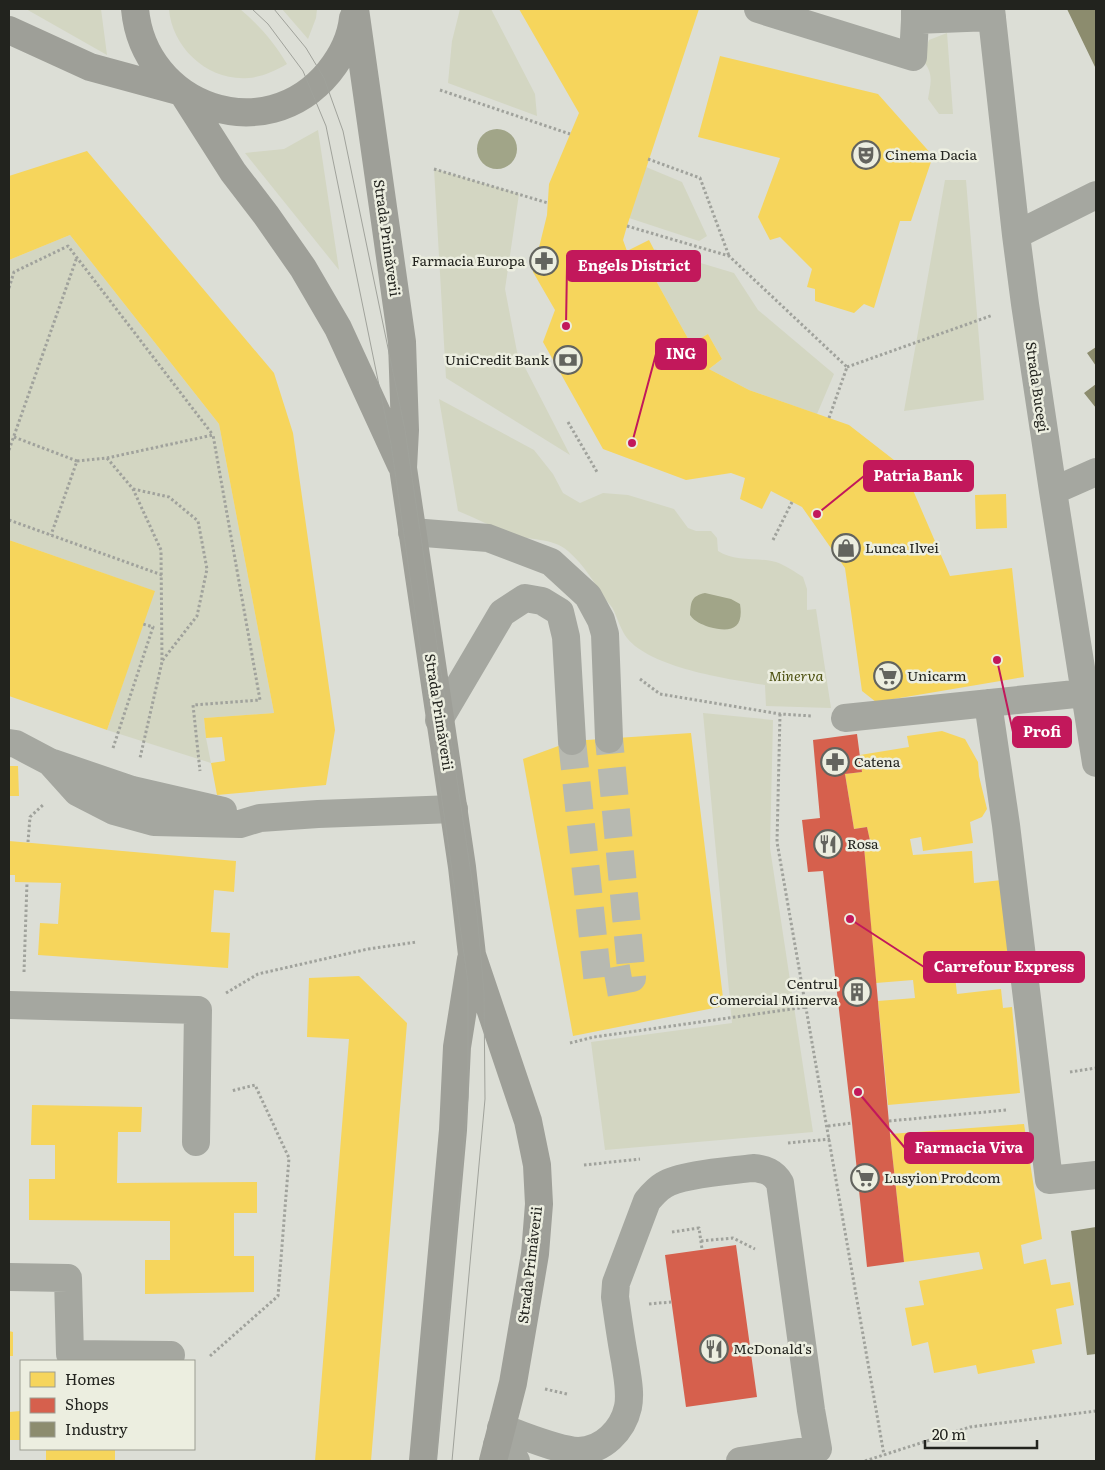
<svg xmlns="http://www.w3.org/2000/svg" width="1105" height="1470" font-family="Literata,serif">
<rect width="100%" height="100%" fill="#dcded6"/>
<!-- green -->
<path fill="#d3d6c2" d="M26,9h75l6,46z
M169,9h71c19,16 34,33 47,55 -12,7 -25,13 -39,14 -40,3 -76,-30 -79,-69z
M282,9h35l-1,9 -8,21z
M460,9h31l44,85 2,22 -89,-33 4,-42z
M947,33l6,81h-14l-11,-15c3,-18 6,-25 -6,-40l7,-19z
M318,130l21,140 -94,-117 39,-4z
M646,167l36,15 25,54 -8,5 -70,-23z
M434,169l85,25 -14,95 12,63 53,103 -124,-77z
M945,180h21l18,220 -80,11z
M70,235l149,189 55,289 -70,5 2,20 5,25 -104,-33 47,-139 -145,-51v-280z
M654,249l80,24 24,37 76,64 -17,40 -68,-24 -40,-21 13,-10 -14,-25 -17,10 -42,-76 12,-5z
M439,399l95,51 19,24 10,19 17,10 23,-10 25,2 46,14 14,19 8,3h15l6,7 1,13c16,11 39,6 58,11 9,3 19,10 27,15l4,12v21l9,-1 15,99 -65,-2 -1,-21c-37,-6 -114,-17 -138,-47 -6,-8 -9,-18 -13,-27 -2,-5 -6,-8 -9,-12 -12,-18 -20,-33 -37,-48 -16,-14 -39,-10 -58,-17 -17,-7 -35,-16 -52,-23z
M703,713l70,7 -3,128 43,284 -208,18 -14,-108 141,-19z"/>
<!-- water -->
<path fill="#a1a588" d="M477 149a20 20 0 1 1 40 0a20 20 0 1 1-40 0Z
M705,593l26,6 9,5c4,25 -9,29 -31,23 -8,-3 -14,-5 -19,-12 1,-13 1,-19 15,-22z"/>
<!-- homes -->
<path fill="#f6d55c" d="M519,9h180l-72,217 -4,14 4,11 22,-11 12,23 -12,5 42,76 17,-10 14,25 -13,10 40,21 100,35 54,42 47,109 62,-8 12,109 -148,25 -14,-11 -17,-123 -43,-61 -31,-16 -9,18 -22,-10 5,-21 -14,-5 -45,7 -83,-31 -60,-107 12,-32 -22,-38 14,-57 2,-31 30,-71z
M720,56l158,38 55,62 -22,65h-11l-26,87 -10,-4 -10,9 -39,-12v-12l-8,-2 5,-18 -32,-32 -10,3 -12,-23 22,-59 -82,-21z
M87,151l187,222 19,60 42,297 -9,55 -109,10 -6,-32 14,-2 -3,-24 -16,1 -2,-20 70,-5 -55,-289 -149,-189 -61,25v-84z
M1006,494l1,34 -31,1 -1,-34z
M9,540l146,51 -48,139 -98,-34z
M942,731l23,8 13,23 1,14 8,33 -5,8 -12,5 3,21 -50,8 -2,-14 -11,2 3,16 59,-4 2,32 28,-3 7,92 -54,4 2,18 44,-5 2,19 9,-1 8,86 -132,12 -10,-104 37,-3 -2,-18 -37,3 -12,-136 7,-2 -4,-18 -13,2 -9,-55 17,-2 -2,-17 49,-8 -2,-11z
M691,733l33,273 -151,30 -50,-277 49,-18z
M9,766h9l1,30h-10z
M9,841l227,20 -2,31 -20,-2 -3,42 19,1 -2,35 -190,-13 2,-32 18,1 3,-41 -46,-1v-7h-6z
M359,976l48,47 -36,438h-56l34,-422 -42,-2 2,-59z
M32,1105l110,2 -1,25h-23l-1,51 140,-1v31h-23v43h20v36l-109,2v-34h25v-39l-141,-1v-41h26v-34h-24z
M1024,1124l18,115 -21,6 3,19 22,-5 5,26 19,-3 4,23 -18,4 6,35 -30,6 3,13 -57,11 -2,-9 -42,8 -6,-31 -16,4 -7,-38 19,-3 -5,-24 64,-12 -4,-17 -75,10 -14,-128z
M9,1331l4,1v24h-4z
M21,1411v29h-12v-28z
M46,1449h69v12h-69z"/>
<!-- shops -->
<path fill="#d6604d" d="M857,734l5,38 -17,2 9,55 13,-2 4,18 -7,2 26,287 14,128 -37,5 -15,-144 -29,-252 -15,1 -6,-52 18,-2 -7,-78z
M736,1245l21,152 -71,10 -21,-152z"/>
<!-- industry -->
<path fill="#8c8c6e" d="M1067,9h29v60z
M1096,347v19l-9,-13z
M1096,384v24l-12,-15z
M1096,1227v127l-9,1 -16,-124z"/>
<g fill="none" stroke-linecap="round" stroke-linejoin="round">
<!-- minor-tunnel -->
<path stroke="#b7b9b1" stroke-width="28" stroke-dasharray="28 14" stroke-linecap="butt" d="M572,741l26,243 34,-6 -23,-239"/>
<!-- path -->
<path stroke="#a0a29c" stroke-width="3" stroke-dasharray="2.5 2.5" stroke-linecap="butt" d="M440,90l130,44
M648,159l52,19 29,78
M434,169l114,34
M627,226l102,30 118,111 -18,51
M9,288l5,-16 54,-26 145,189
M847,367l146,-52
M568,422l29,50
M14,437l63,24 -26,74
M9,450l68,-193
M107,458l26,31 28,61 1,112 -22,96
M77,461l30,-3 106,-23 47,265 -67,5 7,66
M133,489l36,8 29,24 9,48 -10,47 -35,45
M9,520l153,55
M773,540l19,-38
M640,679l20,15 120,20 32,2
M780,714l-3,128 107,613
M113,748l40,-121 -10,-3
M28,842l2,-25 14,-13
M24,972l3,-90
M226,993l32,-19 110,-25 49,-7
M570,1043l24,-6 212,-30
M1070,1072l26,-4
M889,1121l118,-11
M828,1126l24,-3
M788,1143l42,-4
M584,1165l56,-6
M672,1232l27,-4 3,21
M701,1241l32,-3 22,11
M649,1304l22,-2
M210,1356l68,-60 11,-138 -34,-73 -24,6
M545,1389l22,5
M865,1461l105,-34 126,-16"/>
<!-- minor -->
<path stroke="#a5a7a0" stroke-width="28" d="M758,9l155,48 2,-37
M915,9v11l77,-3
M991,9l25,226 9,69 28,187 43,272
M1016,235l80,-40
M1053,491l43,-19
M412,532l76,6 63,24 37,34 13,24 4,14 4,105
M988,703l18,122 43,355 47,-5
M845,718l240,-25
M439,720l63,-107 23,-15 17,3 18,11 6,25 6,104
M9,743l7,1 34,18 82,28 91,21
M50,762l27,30 37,19 40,11 86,2 20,-6 58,-4 136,-5
M9,1005l189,5 -2,132
M9,1277l59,1 2,76 101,1
M501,1428c22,7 55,22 77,23 25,0 45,-21 50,-44 3,-15 -1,-31 -3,-46 -4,-21 -7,-43 -10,-64l1,-14 31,-82c5,-6 10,-12 17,-16 17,-11 67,-14 89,-17 12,1 21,4 27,15l31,227 7,39 -78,12
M497,1445l19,16"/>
<!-- major -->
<path stroke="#9e9f98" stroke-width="28" d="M135,9c9,98 130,141 194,63 12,-15 22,-34 24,-54
M355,9l47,333 3,88 -2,38 59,399 10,88 56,166 9,44 2,39 -4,50 -22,129 -20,78
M9,30l81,37 92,25 51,80 33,43 37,53 35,60 63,137
M423,1461l30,-331 4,-83 14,-88"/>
<!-- tram -->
<path stroke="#a0a29b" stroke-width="1" d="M252,9l16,15 35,47 23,55 65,318 77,538v115l-32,364
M274,9l32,39 18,30 19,53 62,299 72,484 7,78 1,107 -33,362"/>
</g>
<!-- icons -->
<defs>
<symbol id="theatre-ring" viewBox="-11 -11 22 22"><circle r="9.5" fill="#eceee0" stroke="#63645e" stroke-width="1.5"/><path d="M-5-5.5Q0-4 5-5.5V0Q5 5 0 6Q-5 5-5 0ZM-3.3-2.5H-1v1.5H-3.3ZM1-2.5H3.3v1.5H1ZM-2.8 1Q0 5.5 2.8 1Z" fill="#63645e"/></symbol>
<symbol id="pharmacy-ring" viewBox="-11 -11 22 22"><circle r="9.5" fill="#eceee0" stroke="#63645e" stroke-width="1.5"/><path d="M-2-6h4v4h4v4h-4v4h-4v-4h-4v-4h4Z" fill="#63645e"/></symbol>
<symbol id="bank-ring" viewBox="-11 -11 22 22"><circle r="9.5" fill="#eceee0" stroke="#63645e" stroke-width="1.5"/><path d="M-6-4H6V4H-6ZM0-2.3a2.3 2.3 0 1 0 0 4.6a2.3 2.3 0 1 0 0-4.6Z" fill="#63645e"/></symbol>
<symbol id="shop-ring" viewBox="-11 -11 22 22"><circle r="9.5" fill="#eceee0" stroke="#63645e" stroke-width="1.5"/><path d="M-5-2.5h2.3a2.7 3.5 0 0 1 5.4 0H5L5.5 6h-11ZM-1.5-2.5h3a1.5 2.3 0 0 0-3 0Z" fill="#63645e"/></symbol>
<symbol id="supermarket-ring" viewBox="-11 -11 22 22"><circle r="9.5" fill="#eceee0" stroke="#63645e" stroke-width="1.5"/><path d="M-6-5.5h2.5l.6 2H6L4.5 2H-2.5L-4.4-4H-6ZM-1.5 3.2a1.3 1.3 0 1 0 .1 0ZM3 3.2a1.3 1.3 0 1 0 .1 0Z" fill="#63645e"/></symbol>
<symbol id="restaurant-ring" viewBox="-11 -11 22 22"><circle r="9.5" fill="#eceee0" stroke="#63645e" stroke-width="1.5"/><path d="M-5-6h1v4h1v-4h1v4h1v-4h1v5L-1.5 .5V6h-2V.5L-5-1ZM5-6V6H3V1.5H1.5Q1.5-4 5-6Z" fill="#63645e"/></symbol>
<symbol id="building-ring" viewBox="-11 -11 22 22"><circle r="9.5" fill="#eceee0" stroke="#63645e" stroke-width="1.5"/><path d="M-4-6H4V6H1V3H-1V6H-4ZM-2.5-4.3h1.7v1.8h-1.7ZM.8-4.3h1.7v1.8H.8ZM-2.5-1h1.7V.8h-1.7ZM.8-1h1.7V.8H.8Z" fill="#63645e"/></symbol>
</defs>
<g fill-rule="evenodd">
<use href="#theatre-ring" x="850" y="139" width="32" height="32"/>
<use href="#pharmacy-ring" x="528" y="245" width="32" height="32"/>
<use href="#bank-ring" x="552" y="344" width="32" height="32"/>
<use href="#shop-ring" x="830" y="532" width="32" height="32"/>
<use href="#supermarket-ring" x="872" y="660" width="32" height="32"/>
<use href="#pharmacy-ring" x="819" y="746" width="32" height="32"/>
<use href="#restaurant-ring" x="812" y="828" width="32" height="32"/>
<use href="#building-ring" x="841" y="976" width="32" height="32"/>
<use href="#supermarket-ring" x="849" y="1162" width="32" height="32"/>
<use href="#restaurant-ring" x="698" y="1333" width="32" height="32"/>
</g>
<g text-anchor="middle" stroke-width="5" stroke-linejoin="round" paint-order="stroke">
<!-- poi labels -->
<g font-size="14" fill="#22231e" stroke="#eceee0" text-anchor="start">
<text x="885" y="160">Cinema Dacia</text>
<text x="525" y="266" text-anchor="end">Farmacia Europa</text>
<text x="549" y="365" text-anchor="end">UniCredit Bank</text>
<text x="865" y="553">Lunca Ilvei</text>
<text x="907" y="681">Unicarm</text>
<text x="854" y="767">Catena</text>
<text x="847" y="849">Rosa</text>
<text x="838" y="989" text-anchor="end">Centrul<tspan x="838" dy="16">Comercial Minerva</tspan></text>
<text x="884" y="1183">Lusyion Prodcom</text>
<text x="733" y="1354">McDonald's</text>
</g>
<!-- street labels -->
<g font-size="14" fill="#22231e" stroke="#eceee0">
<text transform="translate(387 238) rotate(82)" y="5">Strada Primăverii</text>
<text transform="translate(1037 387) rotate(82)" y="5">Strada Bucegi</text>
<text transform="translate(439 712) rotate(81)" y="5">Strada Primăverii</text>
<text transform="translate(530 1265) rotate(-83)" y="5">Strada Primăverii</text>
</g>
<!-- park labels -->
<g font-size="14" font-style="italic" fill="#4f5313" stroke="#eceee0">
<text x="796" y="681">Minerva</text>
</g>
</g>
<!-- callouts -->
<path fill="none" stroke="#c2185b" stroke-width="2" d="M566 326L567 266M632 443L656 354M817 514L864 476M997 660L1013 732M850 919L924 967M858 1092L905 1148"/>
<g fill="#c2185b" stroke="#eceee0" stroke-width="2">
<circle cx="566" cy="326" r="5"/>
<circle cx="632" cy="443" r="5"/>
<circle cx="817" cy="514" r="5"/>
<circle cx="997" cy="660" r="5"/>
<circle cx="850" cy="919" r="5"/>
<circle cx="858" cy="1092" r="5"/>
</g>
<g fill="#c2185b" stroke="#c2185b" stroke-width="2">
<rect x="567" y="251" width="133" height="30" rx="5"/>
<rect x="656" y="339" width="50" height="30" rx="5"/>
<rect x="864" y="461" width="109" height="30" rx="5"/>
<rect x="1013" y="717" width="58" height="30" rx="5"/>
<rect x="924" y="952" width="160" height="30" rx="5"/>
<rect x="905" y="1133" width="128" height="30" rx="5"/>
</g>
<g font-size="15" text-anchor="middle" font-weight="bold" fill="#fff">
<text x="634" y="271">Engels District</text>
<text x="681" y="359">ING</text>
<text x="918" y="481">Patria Bank</text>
<text x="1042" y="737">Profi</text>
<text x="1004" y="972">Carrefour Express</text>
<text x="969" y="1153">Farmacia Viva</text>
</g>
<!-- border -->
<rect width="1105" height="1470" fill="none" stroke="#22231e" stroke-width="20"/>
<!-- legend -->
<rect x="20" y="1360" width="175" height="90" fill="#eceee0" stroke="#9b9d92"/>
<rect x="30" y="1372" width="25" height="15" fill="#f6d55c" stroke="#9b9d92"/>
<text x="65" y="1385" font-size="15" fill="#22231e">Homes</text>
<rect x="30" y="1398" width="25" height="15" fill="#d6604d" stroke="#9b9d92"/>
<text x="65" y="1410" font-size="15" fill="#22231e">Shops</text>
<rect x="30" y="1422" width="25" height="15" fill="#8c8c6e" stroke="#9b9d92"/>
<text x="65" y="1435" font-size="15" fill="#22231e">Industry</text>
<!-- scale -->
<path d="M925 1440v8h112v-8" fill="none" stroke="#22231e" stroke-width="2.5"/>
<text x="932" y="1440" font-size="15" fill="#22231e" stroke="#eceee0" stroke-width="4" paint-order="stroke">20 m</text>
</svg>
